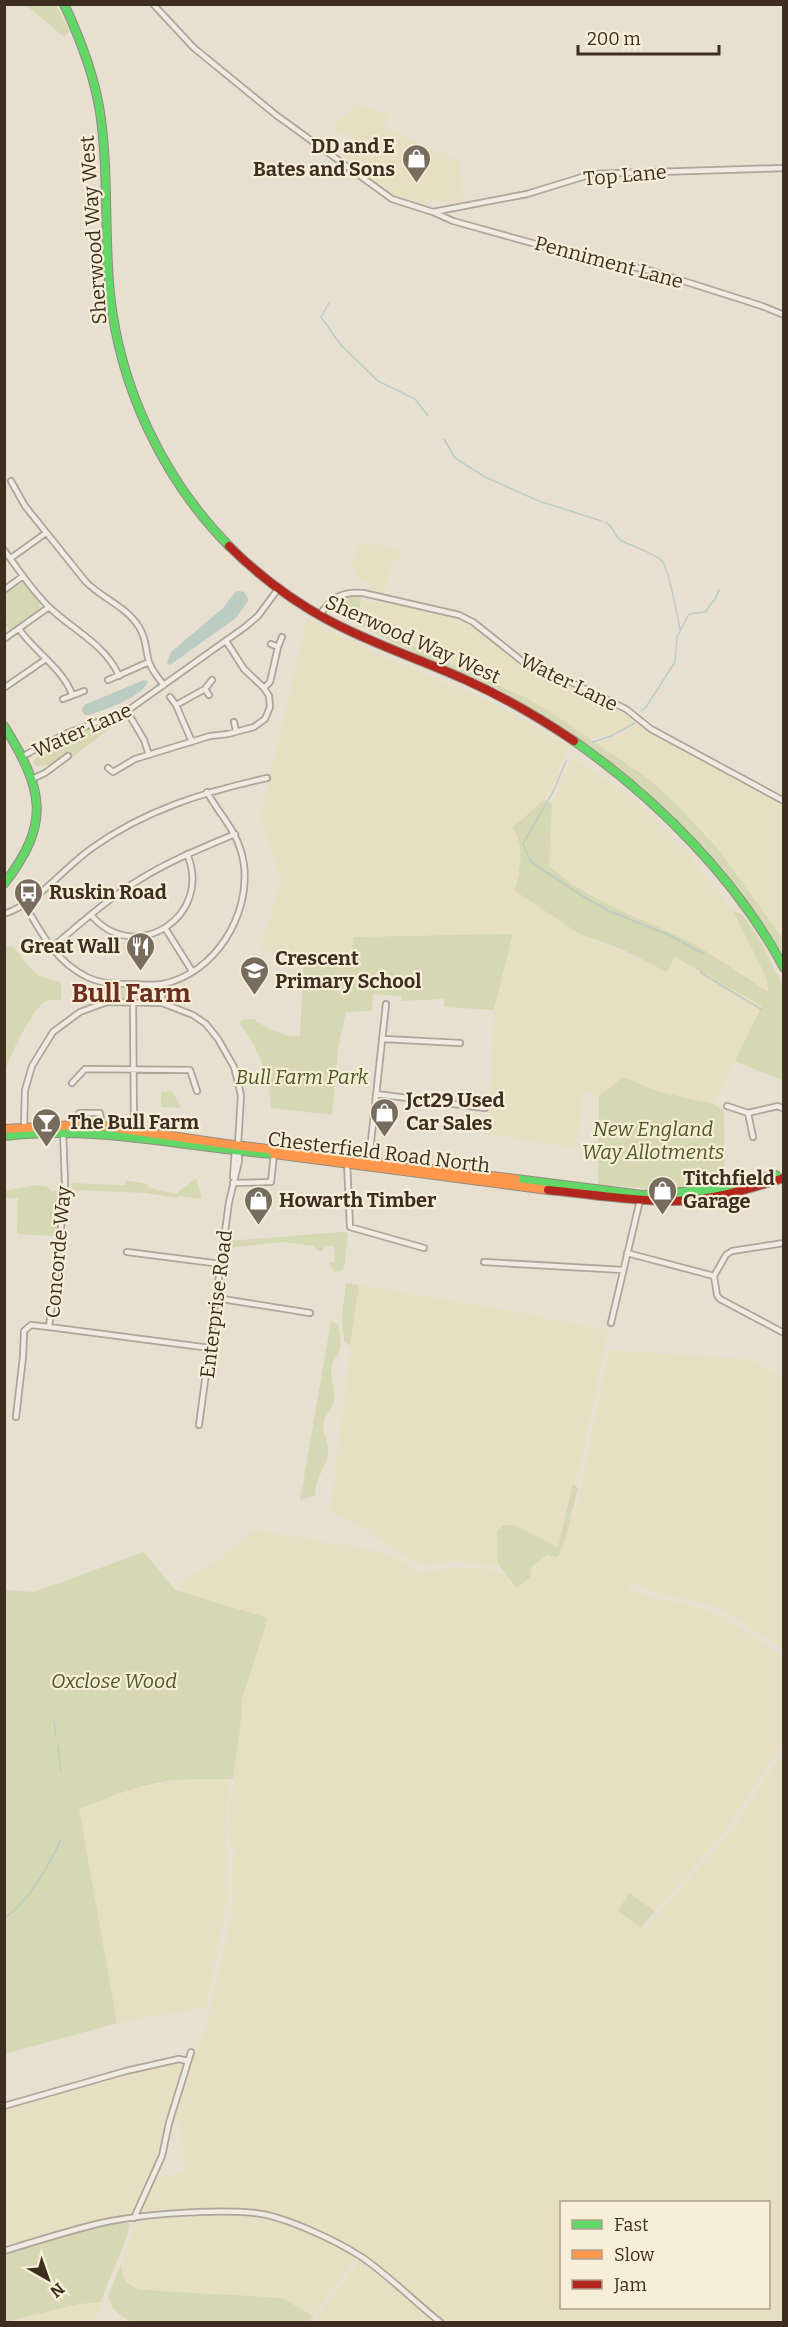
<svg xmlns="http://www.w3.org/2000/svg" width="788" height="2327" font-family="Bitter,serif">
<rect width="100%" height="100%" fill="#e7e0d1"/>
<!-- farmland -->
<path fill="#e6dfc2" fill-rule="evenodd" d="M357,105l14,3 19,8 -5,12 75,33 3,40 -9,2 -25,-3v5l-40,-12 -18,-11 -28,-26 12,-20 -23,-5 8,-12z
M360,541l41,10 -2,9 -7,-1 -8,36 -15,-3 1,-11 -15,-3v-10l-5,-1z
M385,599l65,15 13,4 60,47 43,17 70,36 -9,9 -16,8 -21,4 -64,-41 -99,-45 -71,-36 4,-17 15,3z
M307,619l68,34 117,50 77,43 -4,7 -9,27 -12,20 -31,28 8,10v21l-5,32 62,42 89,39 8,-15 88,49 -50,98 -53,-12 -37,-15 -24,19 -16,-5 -6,57 -88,-13 5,-125 19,-76 -159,3 -2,20 -48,-1 -44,-6 21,-69 -19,-60v-9z
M639,722l15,11 129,72v134l-54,-76 -51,-57 -28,-26 -53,-37 25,-10z
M574,759l58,38 58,59 43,55 32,64 4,17 -50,-33 -31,-18 -87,-39 -34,-20 -18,-16 3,-63 15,-36z
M359,1285l169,29 80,17 -29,139 -6,14 -15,63 -44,-22 -17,6 1,33 -2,2 -38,-5 -34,4 -16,-7 -45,-30 -33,-17z
M609,1350l140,9 34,20v270l-60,-39 -12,-5 -57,-13 -22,-10 -5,7 30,10 33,6 20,6 16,8 57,38v86l-59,90 -69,78 -26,-18 12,35 7,-2 83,-94 52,-80v570h-337l-84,-69 -24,-13 -55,-24 -39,-8 -103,6 -2,-2 15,-34 30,-6 -3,-50 -9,-2 13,-43 21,-50 26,-112 1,-58 4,-4 -8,-10 -1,-20 12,-94 2,-30 26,-80 -91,-29 4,-10 27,-13 46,-37 124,21 22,10 19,13 29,-6h34l25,6 10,14 14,-19 16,-14 11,1 7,-16 6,-25 4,3zM562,2202h206v106h-206z
M187,1779l42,1 -4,50 2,71 -21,107 -89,15 -39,-214 60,-21z
M178,2063l5,2 -22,87 -29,62h-9l-43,10 -75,22v-136l122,-35z
M227,2215l47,4 53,23 29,16 -43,58 -29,-17 -16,-2 -110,-6 -20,-2 -9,-5 -6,-6 -2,-14 17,-43z
M360,2261l39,31 37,30 -122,-1z
M103,2302l-9,20h-86l71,-19z"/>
<!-- green -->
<path fill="#d6d7b3" d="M26,5h30l14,26 -6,6z
M21,583h3l18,20 -3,3 1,2 4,-2 -33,26 -6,-8 3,-2 -3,-5 -1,-22z
M355,595h7l-5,22 70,36 99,45 26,15 98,67 28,26 40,43 65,90v15c-18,-27 -36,-56 -57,-82 -63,-75 -139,-135 -225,-181 -24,-13 -50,-22 -75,-33 -28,-13 -55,-27 -82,-41l-9,-10 11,-9z
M123,718l-50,39 -5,-5 -16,12 -16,3 -2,-4c5,-23 68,-38 89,-45z
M544,800l8,3 -3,63c40,36 91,51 137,74 29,15 55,35 83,52l-4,-17 -32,-64 9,3 20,30 21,42v95l-48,-20 27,-55 -87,-49 -8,15 -46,-23 -43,-16 -63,-42c4,-21 12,-45 -3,-63z
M513,934l-19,76 -50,-3v-8l-42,2 -1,-5 -28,-2 -1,17 -26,1 -8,37 -6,66 -61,-7c-1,-32 -13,-61 -32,-85l5,-4h12v3c16,6 26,16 44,14l4,-80 47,1 3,-20z
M6,946l8,1c16,20 21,32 47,35v18c-4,0 -10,-1 -14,1 -15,6 -37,55 -42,71z
M111,987l41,1 3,3 -8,7h-25z
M623,1077l37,15 53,12 11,6 1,74 -61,6 -66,-5 1,-89z
M172,1091l9,17 -20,-1v-15z
M196,1178l6,21 -22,-3 -5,2 -29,-5 -75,-3 1,-7 53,2v-5l22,4 1,4 28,6z
M36,1185l12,2 3,4 9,-1 -3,44 -3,2 -37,-2 1,-36h-13v-7z
M342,1232l6,1 -4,35 -3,3 -7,1 -5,-9 6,-1 -1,-16h-8l-6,6 -7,-6 -31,-4 -55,6 1,-7z
M346,1283l13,2 -9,61 -6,-5 -2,-23z
M331,1321l7,4c1,7 4,16 2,23 -1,7 -8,12 -9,21 0,10 4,21 3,32 -2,10 -11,15 -11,25 1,12 8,17 4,31 -4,14 -12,24 -12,39l-15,4z
M573,1484l5,4 -13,52 -7,17 -11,-2 -16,13 -1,9 -13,11 -19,-24 -1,-33 7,-6h10l44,22z
M144,1552l31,38 93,28 -26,81 -2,30 -7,50c-22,1 -43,-1 -65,2 -31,4 -60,17 -89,28l38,214 -112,31v-464l29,2z
M629,1893l26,18 -14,17 -23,-17z
M125,2222l5,2c-6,27 -21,51 -29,78l-22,2 -74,18v-69l97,-28z
M121,2264l2,14 6,6 9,5 20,2 110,6 16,2 29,17 -3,6h-180l-17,-13 -5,-13z"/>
<!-- water -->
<path fill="#bcccc2" d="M239,591l5,1 5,8 -13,18 -66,47 -3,-2 4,-11 52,-44 12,-16z
M144,680l4,1c-4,16 -45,29 -59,34h-4l-3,-4 2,-6z"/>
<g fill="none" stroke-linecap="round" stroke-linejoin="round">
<!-- stream -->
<path stroke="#bcccc2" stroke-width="1.5" d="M329,303l-8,14 20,28 37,36 37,18 13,17
M444,439l11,19 30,19 54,24 63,20
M605,522c9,4 8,12 15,18 13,7 31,11 42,21 7,7 15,55 18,68
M641,711l5,-4 29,-45 2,-25 12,-23 16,-2 10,-13 4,-9
M593,742l18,-6 24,-13
M524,842l30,-52 12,-29
M523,844l8,18 53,35 25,14 60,24 35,19
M702,971l-1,2 60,36
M54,1721l2,16
M58,1746l3,24
M4,1919c27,-21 42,-49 57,-79"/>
<defs>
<path id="street" d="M153,4l41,44 82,67 116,84 41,13 20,9 115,32 84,18 110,35 22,9
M433,212l94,-18 65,-20 192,-6
M11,481l14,25 61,76c17,17 40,24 53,45 8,12 6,22 10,35 3,9 9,16 15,23
M4,550c15,20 28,41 46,58 23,22 56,37 69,68
M11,558l35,-25
M4,590l19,-14
M319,616c12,-18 22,-25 44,-23l96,22 14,7 54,43 42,16 57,28 25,20 133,72
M19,629c16,23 43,39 53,65
M4,639l45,-32
M278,647l4,-10
M108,680l41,-18
M4,688l42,-29
M264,688l6,-6 8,-35 -7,-3
M205,689l7,-9
M170,697l6,8
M63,699l21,-8
M127,711l17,29 5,15
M234,722l2,9
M192,742l-16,-37 29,-16 4,6
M23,756l42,-22 62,-23 118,-84 13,-11 20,-27
M108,768l5,4 22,-13 75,-23 18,-2 26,-7 11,-8 5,-12 -1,-11 -5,-8 -20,-19 -18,-28
M32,779l13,-6 23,-17
M25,905c16,28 31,57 62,72 15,7 28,7 44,7 10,0 23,2 32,0 52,-11 87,-68 81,-119 -5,-34 -22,-46 -37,-73
M4,914c37,-13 57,-44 88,-66 53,-38 112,-56 175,-70
M91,915c44,52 123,1 96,-61
M165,928l27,43
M51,948c28,-23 56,-49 88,-68 30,-19 63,-32 96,-46
M107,1002v-18
M133,1002l1,129
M162,1003v-18
M384,1039l76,4
M72,1083l13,-14 105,1 7,21
M376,1094l109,14
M727,1106l21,7 30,-7 6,3
M748,1113l5,24
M76,1125l3,-12h21l2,13
M24,1128l1,-38 7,-24 21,-34 27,-20 27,-10 55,1 31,12 13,9 12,15 16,28 7,28 -3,50 1,16 -10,41 -30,223
M63,1132l2,51 -5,57 -11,87 161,21
M369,1160l17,-156
M347,1163l3,64 74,21
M233,1177l2,-27
M233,1183l38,-1 3,-28
M784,1243l-52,8 -6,4 -12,21 3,19 3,4 64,34
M127,1252l94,12
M627,1253l87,23
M484,1262l139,8
M216,1298l94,15
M611,1323l29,-123
M16,1417l7,-60 1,-26 7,-6 18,2
M4,2106l122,-35 53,-12 8,2
M134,2218l28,-62 7,-33 22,-71
M4,2251c32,-10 64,-20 97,-28 41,-9 112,-14 154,-10 29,3 80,27 105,43 29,19 53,45 80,66"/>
<path id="fast" d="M64,4c16,34 30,70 36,108 9,60 4,122 10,182 10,94 53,185 119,252
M4,726c39,63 48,96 0,158
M574,741c82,57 163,138 210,227
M4,1136c93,-11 178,11 270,18
M516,1179l126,16 68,-5 66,-15"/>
<path id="slow" d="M4,1129l72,-4 26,1 124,18 290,35
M274,1154l274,36"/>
<path id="jam" d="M229,546c29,29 62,54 99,74 44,24 92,39 138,60 38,17 74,38 108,61
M548,1190c41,4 82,11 124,11 38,0 76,-12 112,-23"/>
</defs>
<!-- street casing -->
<use href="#street" stroke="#ada599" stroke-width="8"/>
<!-- fast casing -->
<use href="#fast" stroke="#928b80" stroke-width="10"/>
<!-- slow casing -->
<use href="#slow" stroke="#928b80" stroke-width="10"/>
<!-- jam casing -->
<use href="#jam" stroke="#928b80" stroke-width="10"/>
<!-- street -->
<use href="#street" stroke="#efebe3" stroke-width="4.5"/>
<!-- fast -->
<use href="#fast" stroke="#63d668" stroke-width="8"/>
<!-- slow -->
<use href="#slow" stroke="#ff974d" stroke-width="8"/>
<!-- jam -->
<use href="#jam" stroke="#b3261e" stroke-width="8"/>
</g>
<!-- icons -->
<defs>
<symbol id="shop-pin" viewBox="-11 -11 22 30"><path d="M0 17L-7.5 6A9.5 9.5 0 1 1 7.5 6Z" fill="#786c5e" stroke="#f7eed8"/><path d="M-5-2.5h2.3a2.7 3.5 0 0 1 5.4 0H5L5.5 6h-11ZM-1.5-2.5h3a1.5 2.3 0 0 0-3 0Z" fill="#fff"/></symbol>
<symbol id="bus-pin" viewBox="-11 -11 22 30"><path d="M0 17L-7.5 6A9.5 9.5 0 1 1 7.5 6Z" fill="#786c5e" stroke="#f7eed8"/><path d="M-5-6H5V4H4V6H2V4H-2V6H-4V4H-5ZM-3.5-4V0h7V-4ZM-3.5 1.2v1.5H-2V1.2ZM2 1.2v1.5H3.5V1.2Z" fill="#fff"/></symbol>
<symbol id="restaurant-pin" viewBox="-11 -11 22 30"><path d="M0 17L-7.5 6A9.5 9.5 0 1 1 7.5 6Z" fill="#786c5e" stroke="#f7eed8"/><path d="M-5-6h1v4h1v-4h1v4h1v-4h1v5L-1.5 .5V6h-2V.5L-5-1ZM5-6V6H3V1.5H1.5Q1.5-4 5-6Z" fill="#fff"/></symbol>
<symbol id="school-pin" viewBox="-11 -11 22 30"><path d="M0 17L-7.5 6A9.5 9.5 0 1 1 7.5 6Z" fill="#786c5e" stroke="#f7eed8"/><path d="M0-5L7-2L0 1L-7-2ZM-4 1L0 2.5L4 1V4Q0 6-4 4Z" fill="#fff"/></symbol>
<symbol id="bar-pin" viewBox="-11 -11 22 30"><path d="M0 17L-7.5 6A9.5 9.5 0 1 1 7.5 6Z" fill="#786c5e" stroke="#f7eed8"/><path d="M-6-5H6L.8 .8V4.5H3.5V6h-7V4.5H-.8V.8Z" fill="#fff"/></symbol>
</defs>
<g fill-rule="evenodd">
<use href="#shop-pin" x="400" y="142" width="33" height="45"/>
<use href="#bus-pin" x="12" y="876" width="33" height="45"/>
<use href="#restaurant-pin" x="124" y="930" width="33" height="45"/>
<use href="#school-pin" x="238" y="954" width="33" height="45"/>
<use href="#shop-pin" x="368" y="1096" width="33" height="45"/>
<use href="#bar-pin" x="30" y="1106" width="33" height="45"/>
<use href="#shop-pin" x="646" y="1174" width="33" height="45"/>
<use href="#shop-pin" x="242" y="1184" width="33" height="45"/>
</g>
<g text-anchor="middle" stroke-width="4.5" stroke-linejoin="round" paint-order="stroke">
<!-- poi labels -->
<g font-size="20" font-weight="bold" fill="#3d2e20" stroke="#f7eed8" text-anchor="start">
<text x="395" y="153" text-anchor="end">DD and E<tspan x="395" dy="23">Bates and Sons</tspan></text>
<text x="49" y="899">Ruskin Road</text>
<text x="120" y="953" text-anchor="end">Great Wall</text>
<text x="275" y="965">Crescent<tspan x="275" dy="23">Primary School</tspan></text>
<text x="406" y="1107">Jct29 Used<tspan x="406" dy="23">Car Sales</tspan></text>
<text x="68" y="1129">The Bull Farm</text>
<text x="683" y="1185">Titchfield<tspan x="683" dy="23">Garage</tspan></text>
<text x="279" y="1207">Howarth Timber</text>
</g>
<!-- street labels -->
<g font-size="20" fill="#3d2e20" stroke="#f7eed8">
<text transform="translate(625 175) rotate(-5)" y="7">Top Lane</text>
<text transform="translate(93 230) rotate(-94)" y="7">Sherwood Way West</text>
<text transform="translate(609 262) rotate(15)" y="7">Penniment Lane</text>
<text transform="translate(413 639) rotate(24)" y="7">Sherwood Way West</text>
<text transform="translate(569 682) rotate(26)" y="7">Water Lane</text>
<text transform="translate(82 730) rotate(-24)" y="7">Water Lane</text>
<text transform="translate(379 1152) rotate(7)" y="7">Chesterfield Road North</text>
<text transform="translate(58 1252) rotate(-85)" y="7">Concorde Way</text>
<text transform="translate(216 1304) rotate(-83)" y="7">Enterprise Road</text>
</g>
<!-- park labels -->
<g font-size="20" font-style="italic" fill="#4d5a26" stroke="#f7eed8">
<text x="302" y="1084">Bull Farm Park</text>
<text x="653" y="1136">New England<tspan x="653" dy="23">Way Allotments</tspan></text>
<text x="114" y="1688">Oxclose Wood</text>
</g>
<!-- district labels -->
<g font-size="26" font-weight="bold" fill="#6b2e1e" stroke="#f7eed8">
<text x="131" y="1002">Bull Farm</text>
</g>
</g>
<!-- border -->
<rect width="788" height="2327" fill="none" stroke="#3d2e20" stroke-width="12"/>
<!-- legend -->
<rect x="560" y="2201" width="210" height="108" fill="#f7eed8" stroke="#ada18e" stroke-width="1.5"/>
<rect x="572" y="2220" width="30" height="9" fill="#63d668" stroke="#ada18e" stroke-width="1.5"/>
<text x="614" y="2231" font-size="18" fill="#3d2e20">Fast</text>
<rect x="572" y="2250" width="30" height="9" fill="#ff974d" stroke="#ada18e" stroke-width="1.5"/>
<text x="614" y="2261" font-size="18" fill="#3d2e20">Slow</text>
<rect x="572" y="2280" width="30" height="9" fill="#b3261e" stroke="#ada18e" stroke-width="1.5"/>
<text x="614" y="2291" font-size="18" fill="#3d2e20">Jam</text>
<!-- north arrow -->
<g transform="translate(48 2279) rotate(140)" stroke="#f7eed8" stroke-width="4.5" paint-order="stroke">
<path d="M0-4.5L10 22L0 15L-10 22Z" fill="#3d2e20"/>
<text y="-9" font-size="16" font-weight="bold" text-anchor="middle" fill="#3d2e20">N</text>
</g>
<!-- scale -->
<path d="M578 45v9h141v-9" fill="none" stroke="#3d2e20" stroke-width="3"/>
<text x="587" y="45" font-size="18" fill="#3d2e20" stroke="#f7eed8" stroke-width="4.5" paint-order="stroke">200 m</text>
</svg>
